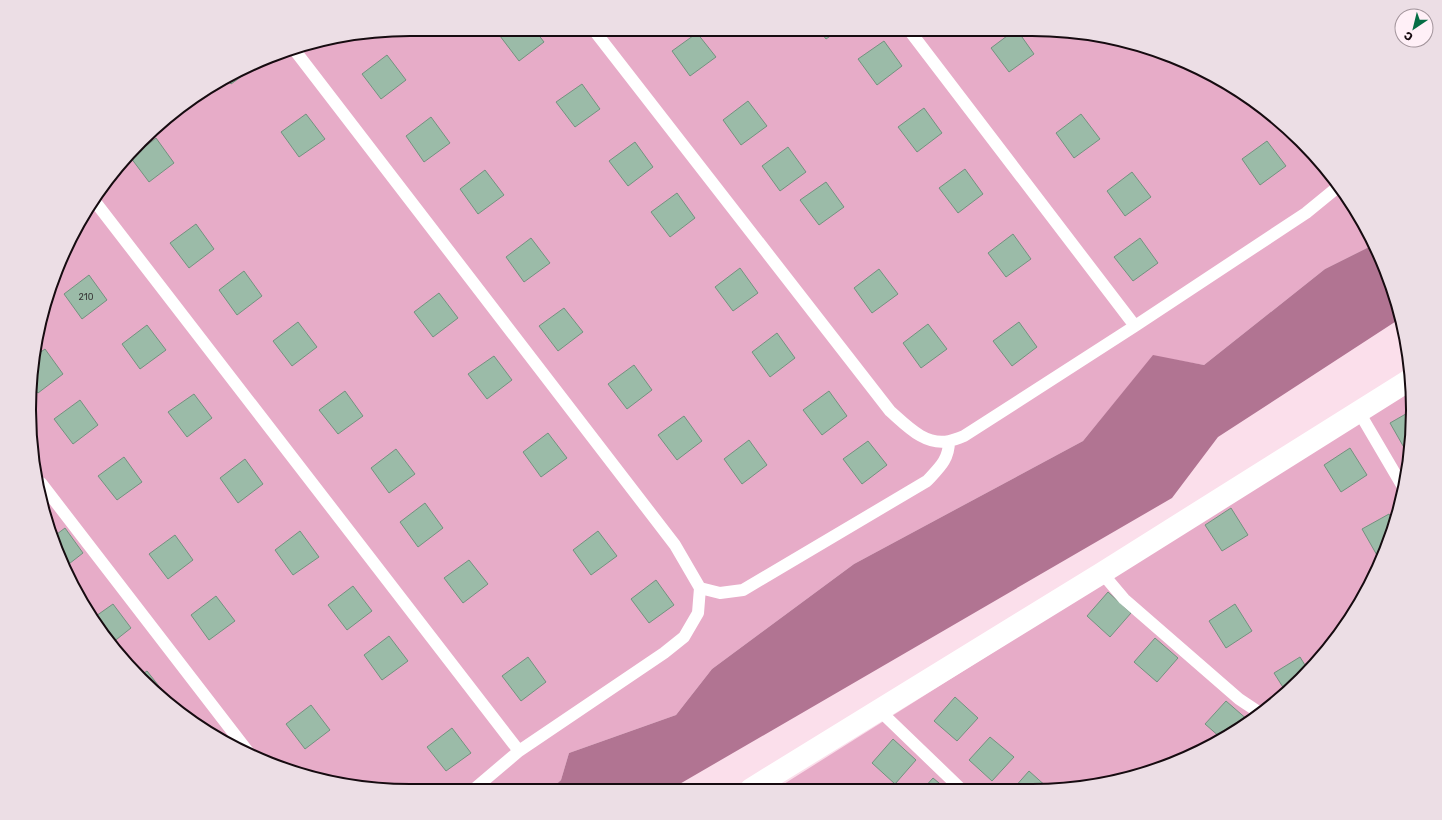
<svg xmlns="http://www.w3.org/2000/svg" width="1442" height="820" font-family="Rubik,sans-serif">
<rect width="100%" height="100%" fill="#fbdfeb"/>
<!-- green -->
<path fill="#e7acc8" d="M410,29l647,1 74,12 92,38 60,44 51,54 41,66 -50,25 -121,96 -51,-9 -70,85 -229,123 -142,105 -36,46 -107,38 -8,27 -11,10h-165l-97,-19 -69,-31 -96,-79 -65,-105 -28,-121 12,-124 51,-113 85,-90 110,-59z
M1412,388l-2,72 -17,73 -31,68 -60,78 -59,48 -88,44 -73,17 -306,1z"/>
<!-- water -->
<path fill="#b17492" d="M1375,244l25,68 1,6 -183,119 -46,61 -501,291 -121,1 11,-10 8,-27 107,-38 36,-46 142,-105 229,-123 70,-86 51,10 121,-96z"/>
<!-- building -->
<path fill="#9bbba8" stroke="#73917f" d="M509,29h25l10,13 -25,19 -19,-25z
M819,30h20l-13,9z
M968,30h11l-7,5z
M1015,30h2l17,24 -25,18 -18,-24z
M697,33l19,24 -26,19 -18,-25z
M884,41l18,25 -25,19 -19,-26z
M387,55l19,25 -25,19 -19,-25z
M255,67l-24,17 -2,-3z
M582,84l18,25 -25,18 -19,-25z
M748,101l19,25 -26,19 -18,-25z
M924,108l18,25 -25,19 -19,-25z
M306,114l19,25 -26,18 -18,-25z
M1081,114l19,25 -26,19 -18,-25z
M431,117l19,26 -26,19 -18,-26z
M156,138l18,25 -25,19 -18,-24z
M1267,141l19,25 -26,19 -18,-26z
M635,142l18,25 -25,19 -19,-25z
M788,147l18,25 -26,19 -18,-25z
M965,169l18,25 -25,19 -19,-25z
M485,170l19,25 -26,19 -18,-25z
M1132,172l19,25 -26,19 -18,-25z
M826,182l18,25 -25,18 -19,-25z
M677,193l18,25 -25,19 -19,-25z
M196,224l18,25 -25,19 -19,-25z
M1013,234l18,25 -25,18 -18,-24z
M531,238l19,25 -26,19 -18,-25z
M1140,238l18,25 -25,18 -19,-24z
M740,268l18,25 -25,18 -18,-24z
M879,269l19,25 -26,19 -18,-25z
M244,271l18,25 -25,19 -18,-25z
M89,275l18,25 -25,19 -18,-25z
M439,293l19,25 -25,19 -19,-25z
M564,308l19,24 -25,19 -19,-25z
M298,322l19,25 -25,19 -19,-25z
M1019,322l18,25 -25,19 -19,-25z
M928,324l19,25 -26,19 -18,-25z
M147,325l19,25 -26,19 -18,-25z
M777,333l18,25 -25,19 -18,-25z
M45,349l18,25 -25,19 -4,-5 4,-34z
M494,356l18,24 -25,19 -19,-25z
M634,365l18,25 -25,19 -19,-25z
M345,391l18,25 -25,18 -19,-24z
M829,391l18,25 -25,19 -19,-25z
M194,394l18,24 -25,19 -19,-25z
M80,400l18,25 -25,19 -19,-25z
M1411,411l-1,38 -4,2 -16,-28z
M684,416l18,25 -25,19 -19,-25z
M548,433l19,25 -26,19 -18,-25z
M749,440l18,25 -25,19 -18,-25z
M868,441l19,24 -25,19 -19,-25z
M1350,448l17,27 -26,17 -17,-27z
M396,449l19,25 -26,19 -18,-25z
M124,457l18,25 -25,18 -19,-24z
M245,459l18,25 -25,19 -18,-25z
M425,503l18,25 -25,19 -18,-25z
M1231,508l17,27 -26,16 -17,-26z
M1389,514l6,10 -2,9 -10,21 -5,3 -16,-28z
M65,528l18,25 -18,14 -7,-11 -5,-19z
M300,531l19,26 -26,18 -18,-25z
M598,531l19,25 -26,19 -18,-25z
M175,535l18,25 -25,19 -19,-25z
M469,560l19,24 -25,19 -19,-25z
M656,580l18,25 -25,18 -18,-24z
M353,586l19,25 -25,19 -19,-25z
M1108,592l23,21 -21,24 -23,-21z
M216,596l19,25 -26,19 -18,-25z
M113,604l18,24 -19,15 -16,-27z
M1235,604l17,27 -26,17 -17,-27z
M389,636l19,25 -26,19 -18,-25z
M1155,638l23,20 -21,24 -23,-20z
M528,657l18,25 -25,19 -19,-25z
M1300,657l8,13 -6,9 -16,13 -12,-19z
M147,671l19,24v1l-25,-21z
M955,697l23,21 -21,23 -23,-20z
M1226,701l23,20 -6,6 -22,11 -16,-14z
M311,705l19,25 -25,19 -19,-25z
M452,728l19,25 -25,18 -19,-24z
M990,737l24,20 -22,24 -23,-21z
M893,739l23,21 -21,24 -23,-21z
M1029,771l19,17h-34z
M933,778l12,10h-21z"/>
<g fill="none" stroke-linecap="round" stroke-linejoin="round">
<!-- lane -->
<path stroke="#fff" stroke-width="12" d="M593,29l297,382c17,15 35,35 59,30 5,-1 10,-3 15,-5l171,-110 171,-113 33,-27
M909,30l226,296
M293,48l382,497 25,43 -2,25 -14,24 -20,16 -145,98 -46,39
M93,199l426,552
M1359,412l44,75
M41,483l208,270
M1102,573l22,26 115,100 21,14
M700,588l20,5 23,-3 184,-109c12,-13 22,-21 22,-40
M879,710l81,78"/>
<!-- street -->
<path stroke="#fff" stroke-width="22" d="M751,789l351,-216 309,-194"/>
</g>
<g text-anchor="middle" stroke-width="3" stroke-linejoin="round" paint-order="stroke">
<!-- number labels -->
<g font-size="9" fill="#373736">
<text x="86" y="300">210</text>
</g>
</g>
<!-- crop -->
<path d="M0 0H1442V820H0ZM410 36H1032A374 374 0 0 1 1406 410V410A374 374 0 0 1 1032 784H410A374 374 0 0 1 36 410V410A374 374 0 0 1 410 36Z" fill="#ecdee5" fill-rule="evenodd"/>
<path fill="none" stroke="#160b10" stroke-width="2" d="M410 36H1032A374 374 0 0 1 1406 410V410A374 374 0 0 1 1032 784H410A374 374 0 0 1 36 410V410A374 374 0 0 1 410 36Z"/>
<!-- north arrow -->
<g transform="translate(1414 28) rotate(215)"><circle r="19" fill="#fff0f7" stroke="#a2949b"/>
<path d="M0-3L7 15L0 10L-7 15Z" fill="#056e45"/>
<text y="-6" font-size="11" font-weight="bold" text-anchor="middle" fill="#160b10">С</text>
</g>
</svg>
